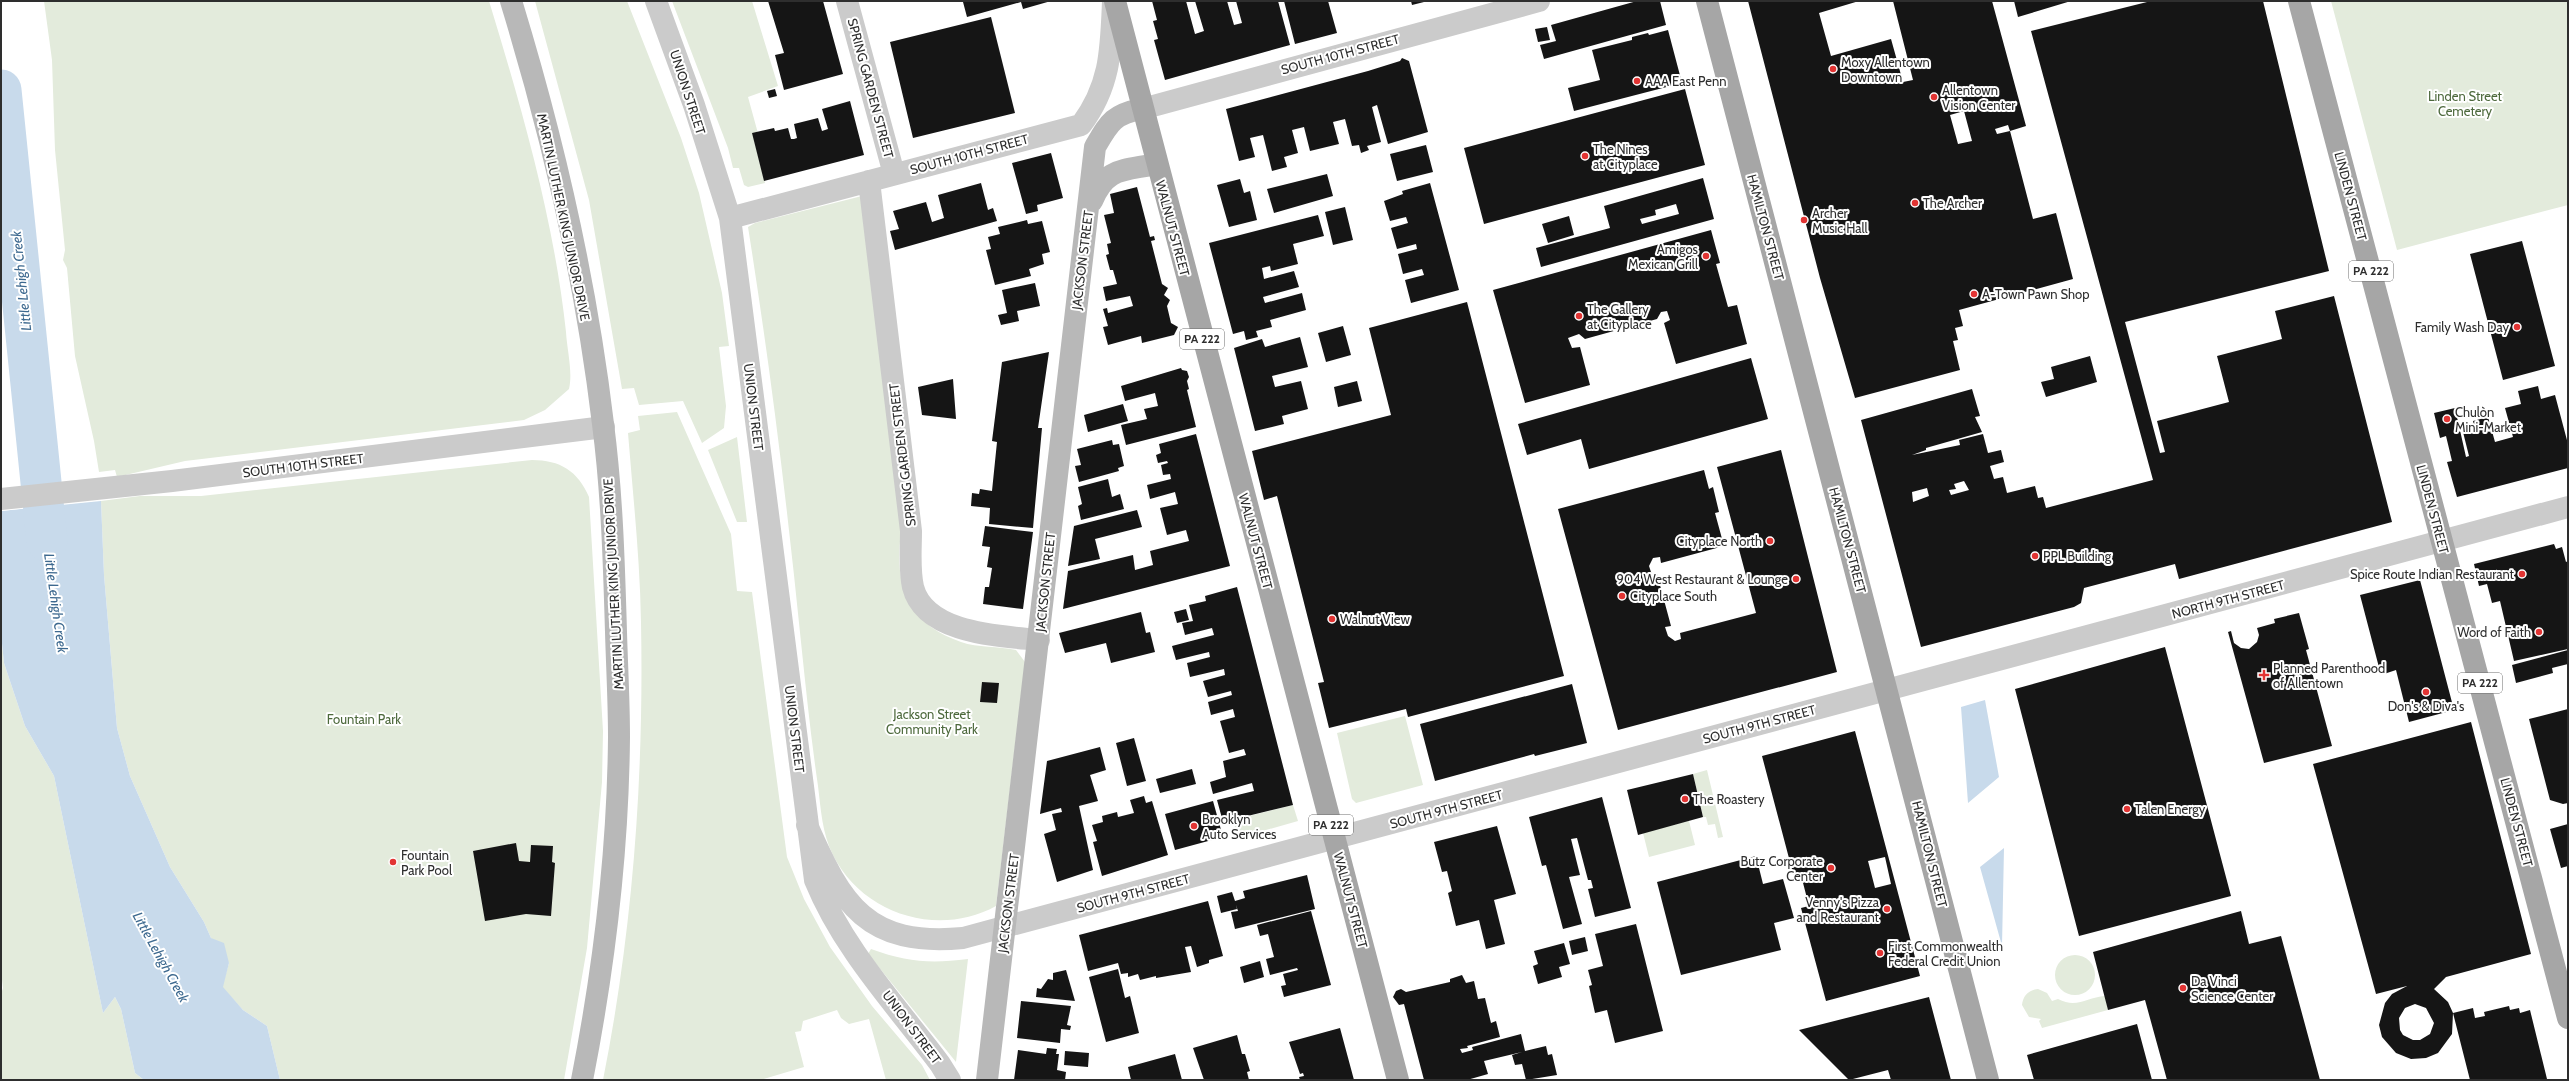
<svg xmlns="http://www.w3.org/2000/svg" width="2569" height="1081" font-family="Cabin,sans-serif">
<rect width="100%" height="100%" fill="#fff"/>
<!-- green -->
<path fill="#e3ebdc" d="M44,1h445c33,108 65,219 77,331 1,18 7,40 3,57l-24,21 -21,10 -339,41 -68,16 -2,-7 -16,2 -5,-31 -19,-85 -8,-88 -4,-8 2,-10 -10,-100 -3,-90z
M535,1h92l54,137 18,55 23,100 7,53 -10,1 7,59 -2,22 -22,15 -19,-42 -44,4 -5,-17 -12,1 -33,-189z
M672,1h80l26,85 -30,11 11,40 -5,3 11,43 -17,4 -4,-2 -5,-17h-6l-5,-20z
M2331,1h237v204l-171,45z
M862,196l39,336c-7,54 6,91 60,110 17,6 37,4 55,8l9,12 -29,244c-58,32 -134,8 -163,-51 -11,-22 -12,-45 -15,-69 -7,-48 -12,-96 -17,-144 -14,-139 -31,-277 -53,-415l7,-4z
M677,412l54,122 6,57 15,1 35,265 17,42 26,48 42,59 50,59 8,15h-44l-17,-61 -20,5 -8,-6 -4,-8 -34,11 -2,10 -6,1 9,35 -44,13h-157c30,-151 41,-304 38,-458 -1,-63 -8,-126 -13,-189l12,-3 -2,-14z
M737,437l10,85h-10l-29,-72z
M532,460c28,0 46,11 57,37l14,234 -1,51 -15,166 -23,132h-284l-13,-54 -24,-16 -21,-23 7,-24 -18,-25 -7,-16 -34,-55 -40,-91 -13,-48 -13,-153 -3,-74 39,-5h61z
M1,634l3,29 21,63 29,50 49,237 12,-16 6,12 14,64 9,7h-143v-86l2,-6 -2,-16z
M1405,716l18,69 -67,18 -4,-4 -15,-66z
M1707,770l16,67 -5,1 -3,-14 -7,1 -2,-8h-3l-10,-43z
M1293,805l5,16 -60,17 -5,-18z
M1687,821h2l6,24 -46,12 -6,-24z
M871,949c36,13 59,15 97,10l-12,103 -88,-108z
M2055 975a20 20 0 1 1 40 0a20 20 0 1 1-40 0Z
M2038,989l9,4 5,8 6,-2c19,10 29,-2 47,-3l3,14 -66,18 -3,-7 2,-2 -12,-2 -7,-12c1,-9 6,-15 16,-16z"/>
<!-- water -->
<path fill="#c8daeb" d="M101,501l3,74 13,153 13,48 40,91 34,55 7,16 13,5 5,20 -6,24 20,23 24,16 13,54h-136l-9,-7 -14,-64 -6,-12 -12,16 -49,-237 -29,-50 -21,-63 -3,-29v-123z
M1985,700l14,77 -31,26 -7,-96z
M2004,848l-2,98 -22,-79z"/>
<!-- pier -->
<path fill="#fff" d="M103,499v1l-102,11v-2z"/>
<g fill="none" stroke-linecap="round" stroke-linejoin="round">
<!-- river -->
<path stroke="#c8daeb" stroke-width="41" d="M1,90l46,451"/>
</g>
<!-- building -->
<path fill="#151515" fill-rule="evenodd" d="M768,1h55l20,73 -59,16 -9,-35 9,-2z
M968,1h83l-28,8 -2,-7 -54,15 -4,-15z
M1152,1h34l9,33 9,-3 -9,-30h32l7,24 8,-2 -6,-22h42l12,44 -125,35 -11,-40 4,-1 -5,-18 4,-1z
M1284,1h44l9,32 -42,11z
M1411,1h13v1l-12,3z
M1637,1h23l6,24 -122,34 -4,-14 16,-4 -5,-16z
M1748,1h111l-40,12 12,43 60,-17 12,43 10,-2 -20,-79h99l34,125 -16,5 -2,-6 -13,4 2,5 13,-3 23,88 23,-6 17,66 -114,31 4,16 -8,2 3,12 -5,1 7,29 -105,28 -35,-120zM1964,111l8,30 -14,3 -8,-29z
M2014,1h57l-53,16z
M2151,1h112l66,270 -204,51 35,131 5,-1 -8,-31 72,-19 -12,-46 65,-17 -7,-28 59,-15 58,226 -213,57 -4,-15 -91,24 -3,15 -7,4 -153,40 -60,-227 111,-31 8,27 -5,1 7,15 -56,16v2l-14,5 48,-10 -1,-5 24,-6 5,19 13,-3 3,12 -14,4 4,13 9,-2 4,16 28,-7 3,12 5,-1 3,11 107,-28 -122,-449zM1964,481l5,9 -18,5 -2,-5 7,-1 -2,-5zM1927,488l2,8 -16,6 -1,-10z
M991,17l24,96 -102,25 -23,-96z
M1547,27l3,13 -12,2 -3,-13z
M1668,30l14,53 -108,28 -6,-23 32,-8 -8,-30 40,-10v-3l16,-4 1,2z
M1402,58l7,3 19,71 -40,12 -11,-39 -5,2 9,35 -14,4 2,4 -8,3 -2,-8 -7,1 -7,-27 -12,3 6,22 -29,7 -6,-24 -12,3 6,23 -14,4 3,10 -15,4 -9,-36 -13,3 5,19 -16,4 -13,-52 142,-38 32,-10z
M775,89l2,7 -8,2 -2,-7z
M1685,89l20,76 -221,59 -20,-76z
M850,101l14,54 -100,26 -12,-48 22,-5 1,3 13,-3 3,11h3l3,-1 -3,-14 24,-6 4,13 6,-2 -6,-20z
M1426,145l7,27 -36,9 -7,-27z
M1051,153l12,45 -26,7 1,6 -12,3 -14,-51z
M1327,174l6,22 -59,17 -7,-24z
M1703,178l11,41 -173,48 -5,-19 74,-20 -6,-22zM1676,204l3,10 -37,10 -2,-5 16,-4 -1,-5z
M1240,179l4,14 6,-2 7,29 -28,7 -12,-42z
M981,183l7,27 5,-2 4,13 -102,29 -5,-19 9,-2 -6,-18 33,-9 6,20 12,-4 -6,-23z
M1430,183l29,107 -48,13 -6,-23 19,-5 -2,-6 -19,5 -5,-20 19,-5 -1,-5 -19,5 -6,-21 17,-5 -2,-6 -16,4 -6,-20 19,-7 -1,-3z
M1137,187l13,50 4,-1 1,4 -4,1 11,43 6,4 -4,7 6,5 -3,6 4,17 7,4 -4,8 -32,8 -1,-7 -33,9 -5,-18 5,-1 -5,-17 4,-1 1,5 25,-7 -3,-10 -24,5 -3,-14 14,-3 -4,-14h-3l-4,-15 3,-1 -2,-10 4,-1 -7,-28 10,-2 -4,-19z
M1345,207l8,33 -20,5 -8,-33z
M1318,215l6,21 -31,8 5,20 -27,7 -1,-5 -8,2 2,11 30,-8 5,16 -36,10 2,6 37,-10 4,17 -36,10 2,7 -16,4 2,6 -12,3 -2,-9 -11,3 -24,-91z
M1569,216l5,19 -26,8 -6,-19z
M1027,220l1,4 14,-3 8,31 -8,2 2,10 -15,5 2,7 -36,9 -9,-35 5,-1 -3,-12 12,-3 -2,-7z
M1711,230l9,33 -4,1 12,43 9,-2 10,39 -71,20 -12,-41 6,-3 -3,-9 -6,1 -4,7 -72,20 -6,-5 -11,4 4,10 8,-1 10,38 -65,18 -32,-113z
M2522,241l33,125 -52,14 -33,-126z
M1035,283l5,23 -23,5 2,10 -18,4 -3,-10 9,-2 -5,-23z
M1467,302l97,374 -156,41 -2,-8 -77,19 -11,-45 6,-1 -47,-186 -13,4 -12,-49 139,-36 -22,-87z
M1343,326l8,29 -25,7 -8,-29z
M1300,337l8,30 -36,9 3,11 26,-6 7,28 -26,7 2,8 -29,7 -21,-83 28,-9 3,8z
M1049,352l-11,76h4l-9,100 -44,-4 1,-16 -19,-2 1,-13 7,1 1,-5 12,2 5,-49 -5,-1 10,-79z
M2090,356l7,26 -51,15 -5,-15 13,-3 -3,-12z
M1751,358l17,61 -179,50 -8,-30 -54,16 -9,-31z
M1181,368l1,2 5,1 2,6 -2,4 2,8 -2,1 9,37 -70,18 -5,-20 26,-6 -3,-10 14,-3 -3,-13 -30,8 -4,-15z
M953,379l3,40 -34,-4 -4,-28z
M1357,381l5,20 -24,6 -4,-20z
M2538,386l3,13 14,-4 13,49v24l-111,29 -10,-35 5,-1 -6,-25 -6,2 -6,-25 21,-5 11,49 3,-1 -6,-24 12,-3 -2,-8 15,-4 7,25 18,-5 -8,-29 16,-4 -3,-13z
M1123,404l5,17 -40,11 -4,-17z
M1196,434l34,132 -167,43 5,-38 65,-16 2,15 18,-5 -3,-14 39,-10 -3,-11 -19,5 -7,-27 18,-4 -3,-12 -25,7 -3,-14 24,-6 -1,-5 -7,1 -2,-10 7,-2 -1,-2 -9,2 -2,-8 5,-2 -2,-9z
M1112,440l1,5 6,-1 5,22 -6,2 1,3 -40,11 -4,-16 6,-1 -4,-16z
M1781,450l56,222 -219,58 -60,-221 146,-39 5,19 4,-2 6,25 -4,1 9,33 -63,17 -1,-6 -7,1 -4,8 3,9 5,-1 14,52 -6,1 3,9 7,5 6,-2 -1,-6 76,-20 -39,-146z
M1108,479l4,18 8,-3 4,15 -43,11 -3,-14 4,-2 -4,-17z
M1137,510l5,17 -47,12 5,20 -32,7 6,-40z
M985,526l48,6 -10,77 -40,-5 2,-17h4l3,-19 -5,-1 3,-20 -8,-1z
M2554,544l2,5 6,-2 4,15 2,-1v88l-54,12 -14,-60 -8,2 -5,-19 -8,2 -5,-22z
M2420,580l34,130 -45,12 -13,-52 -15,5 -21,-80z
M1237,587l56,218 -70,17 -6,-22 37,-9 -2,-8 -39,11 -3,-12 16,-5 -3,-16 23,-6 -2,-6 -15,4 -9,-32 15,-4 -2,-8 -22,6 -3,-13 24,-7 -1,-4 -23,6 -5,-16 22,-6 -1,-6 -34,8 -3,-14 23,-6 -1,-5 -33,8 -4,-14 42,-11 -2,-7 -27,7 -3,-12 11,-2 -4,-16 17,-4 -1,-5z
M1186,609l3,11 -12,3 -3,-11z
M1141,612l5,21 4,-1 5,20 -44,11 -5,-20 -41,10 -6,-20z
M2299,613l10,36 -3,1 26,96 -68,17 -36,-131 3,-1 3,12 7,5 8,1 8,-7 2,-7 -2,-7 18,-5 -1,-4z
M2165,647l66,249 -152,40 -64,-247z
M2568,650v14l-16,4 1,5 -37,10 -4,-18z
M982,682l17,1 -2,20 -17,-1z
M1572,684l15,59 -52,13 -1,-2 -99,27 -15,-57z
M2568,709v94l-5,1 -13,-4 -21,-81z
M2471,722l60,232 -85,23 -12,12 14,13 5,11 -1,21 -14,19 -12,5 -15,1 -15,-6 -14,-16 -3,-12 6,-22 7,-9 15,-8 -31,8 -63,-230zM2415,1004l11,4 8,15 -4,11 -10,6h-7l-10,-5 -3,-5 -1,-12 6,-10z
M1855,731l65,245 -94,25 -25,-93 8,-2 -7,-27 -7,2 -33,-125zM1885,857l6,27 -16,4 -7,-27z
M1134,738l12,43 -19,5 -11,-43z
M1100,747l6,23 -16,5 8,26 -19,5 14,64 -36,12 -13,-48 12,-4 -4,-16 10,-2 -1,-4 -21,6 7,-53z
M1192,769l4,15 -36,9 -4,-14z
M1693,774l10,43 -65,18 -11,-45z
M1144,796l2,7 6,-2 16,54 -66,21 -9,-34 4,-1 -5,-16 11,-3 -1,-6 15,-4 1,5 16,-4 -4,-13z
M1602,797l29,111 -36,9 -7,-28 5,-1 -2,-8h-3l-11,-42 -6,1 9,36 -11,2 13,47 -19,5 -17,-64 -4,1 -13,-49z
M1213,801l10,36 -48,13 -10,-36z
M2568,824v42l-7,2 -11,-39z
M1497,826l19,68 -22,6 11,44 -19,5 -7,-29 -23,6 -8,-33 4,-2 -5,-20 -5,1 -8,-30z
M516,843l3,18 11,1 1,-17 22,1 -1,16 3,1 -4,53 -25,-2 -41,7 -12,-70z
M1756,856l7,28 20,-5 11,39 -20,5 7,27 -100,25 -24,-93z
M1307,875l8,34 -80,20 -4,-17 7,-1 -2,-6 1,4 -16,4 -4,-17 15,-4 3,9 10,-3 -2,-7z
M1208,901l15,55 -14,4v3l-12,4 -6,-21 -6,1 6,25 -35,6v-2l-16,4 -2,-6 -10,3v-4l-7,1 -3,-11 -30,8 -9,-36z
M1311,911l20,74 -47,12 -3,-11 5,-1 -3,-11 15,-4 -1,-2 -27,7 -4,-16 8,-2 -6,-23 -8,2 -3,-11z
M2241,911l8,33 32,-8 39,144h-153l-22,-80 -37,10 -15,-58z
M1636,924l27,107 -48,12 -8,-33 -12,3 -6,-27 3,-1 -4,-15 15,-4 -8,-32z
M1585,937l3,14 -16,4 -3,-14z
M1564,943l6,21 -11,3 3,10 -24,7 -5,-18 5,-2 -4,-13z
M1260,961l4,16 -20,6 -4,-16z
M1118,969l7,29 5,-2 9,37 -33,9 -17,-65z
M1066,970l9,31 -39,-4 1,-9 4,1 7,-10 5,1v-7z
M1462,975l4,8 8,-2 4,18 7,-1 6,25 5,-2 4,16 -33,9 1,2 -8,1 2,4 11,-3 -1,-3 49,-13 4,17 21,-5 2,9 4,-1 5,21 -31,5 -4,-16 -7,1 -3,-10 10,-3 -38,9 4,13 -21,6h-43l-20,-76 -5,1 -6,-8 3,-6 5,-2 5,3 44,-10v-3z
M1929,997l22,83h-60l-3,-10 -39,10 -50,-50z
M1021,1001l50,5 -4,19 4,1 -1,4 -9,-1 -1,14 -43,-5z
M2509,1006l1,4 9,-2 1,5 10,-3 17,69 -77,1 -17,-67 20,-5 2,10 10,-2 -1,-4z
M2137,1024l15,56h-118l-7,-25z
M1340,1028l14,52h-54l-1,-3 5,-1 -1,-3 -3,1 -11,-32z
M1237,1035l5,19h3l5,17 -3,1 2,8h-45l-11,-32z
M1047,1048l10,1 -1,5h3l-2,16 9,2 -1,8h-51l4,-30 28,4z
M1065,1051l24,2 -1,14 -24,-2z
M1175,1054l7,26h-51l-3,-13z"/>
<g fill="none" stroke-linecap="round" stroke-linejoin="round">
<!-- street -->
<path stroke="#cbcbcb" stroke-width="22" d="M656,1l38,104 36,113 85,662c28,69 81,125 125,184l10,16
M847,1l47,173
M1142,109l397,-108
M869,181l42,350c0,19 -2,38 2,56 12,47 87,49 126,53
M730,218l351,-93c30,-40 30,-76 32,-124
M1,499l171,-18 432,-54
M807,825c35,80 60,122 156,113l1605,-431"/>
<!-- secondary -->
<path stroke="#b8b8b8" stroke-width="22" d="M511,1c42,137 75,280 92,423 9,69 11,139 13,208 1,35 3,70 3,105 -1,114 -15,231 -37,343
M1092,201c14,-34 31,-30 64,-37
M987,1080l108,-933c14,-24 18,-33 47,-38"/>
<!-- primary -->
<path stroke="#a6a6a6" stroke-width="22" d="M1115,1l283,1079
M1707,1l281,1079
M2299,1l269,1017"/>
</g>
<!-- markers -->
<g fill="#e23433" stroke="#fff" stroke-width="1.5">
<circle cx="1833" cy="69" r="4"/>
<circle cx="1637" cy="81" r="4"/>
<circle cx="1934" cy="97" r="4"/>
<circle cx="1585" cy="156" r="4"/>
<circle cx="1915" cy="203" r="4"/>
<circle cx="1804" cy="220" r="4"/>
<circle cx="1706" cy="256" r="4"/>
<circle cx="1974" cy="294" r="4"/>
<circle cx="1579" cy="316" r="4"/>
<circle cx="2517" cy="327" r="4"/>
<circle cx="2447" cy="419" r="4"/>
<circle cx="1770" cy="541" r="4"/>
<circle cx="2035" cy="556" r="4"/>
<circle cx="2522" cy="574" r="4"/>
<circle cx="1796" cy="579" r="4"/>
<circle cx="1622" cy="596" r="4"/>
<circle cx="1332" cy="619" r="4"/>
<circle cx="2539" cy="632" r="4"/>
<path d="M2262 669h4v4h4v4h-4v4h-4v-4h-4v-4h4z"/>
<circle cx="2426" cy="692" r="4"/>
<circle cx="1685" cy="799" r="4"/>
<circle cx="2127" cy="809" r="4"/>
<circle cx="1194" cy="826" r="4"/>
<circle cx="393" cy="862" r="4"/>
<circle cx="1831" cy="868" r="4"/>
<circle cx="1887" cy="909" r="4"/>
<circle cx="1880" cy="953" r="4"/>
<circle cx="2183" cy="988" r="4"/>
</g>
<g text-anchor="middle" stroke-width="4" stroke-linejoin="round" paint-order="stroke">
<!-- shield labels -->
<g fill="#fff" stroke="#6d6d6d" stroke-width="1">
<rect x="2349" y="261" width="44" height="20" rx="3"/>
<rect x="1180" y="329" width="44" height="20" rx="3"/>
<rect x="2458" y="673" width="44" height="20" rx="3"/>
<rect x="1309" y="815" width="44" height="20" rx="3"/>
</g>
<g font-size="12" font-weight="bold" fill="#2e2e2e">
<text x="2371" y="275">PA 222</text>
<text x="1202" y="343">PA 222</text>
<text x="2480" y="687">PA 222</text>
<text x="1331" y="829">PA 222</text>
</g>
<!-- street labels -->
<g font-size="13" fill="#2e2e2e" stroke="#fff">
<text transform="translate(1340 54) rotate(-15)" y="5">SOUTH 10TH STREET</text>
<text transform="translate(871 88) rotate(75)" y="5">SPRING GARDEN STREET</text>
<text transform="translate(688 92) rotate(72)" y="5">UNION STREET</text>
<text transform="translate(969 154) rotate(-15)" y="5">SOUTH 10TH STREET</text>
<text transform="translate(2351 196) rotate(75)" y="5">LINDEN STREET</text>
<text transform="translate(564 217) rotate(78)" y="5">MARTIN LUTHER KING JUNIOR DRIVE</text>
<text transform="translate(1766 227) rotate(75)" y="5">HAMILTON STREET</text>
<text transform="translate(1173 228) rotate(75)" y="5">WALNUT STREET</text>
<text transform="translate(1082 260) rotate(-83)" y="5">JACKSON STREET</text>
<text transform="translate(754 407) rotate(83)" y="5">UNION STREET</text>
<text transform="translate(902 455) rotate(-97)" y="5">SPRING GARDEN STREET</text>
<text transform="translate(303 465) rotate(-7)" y="5">SOUTH 10TH STREET</text>
<text transform="translate(2433 509) rotate(75)" y="5">LINDEN STREET</text>
<text transform="translate(1848 540) rotate(75)" y="5">HAMILTON STREET</text>
<text transform="translate(1256 541) rotate(75)" y="5">WALNUT STREET</text>
<text transform="translate(1045 582) rotate(-84)" y="5">JACKSON STREET</text>
<text transform="translate(613 584) rotate(-93)" y="5">MARTIN LUTHER KING JUNIOR DRIVE</text>
<text transform="translate(2228 599) rotate(-15)" y="5">NORTH 9TH STREET</text>
<text transform="translate(1759 724) rotate(-15)" y="5">SOUTH 9TH STREET</text>
<text transform="translate(795 729) rotate(83)" y="5">UNION STREET</text>
<text transform="translate(1446 809) rotate(-15)" y="5">SOUTH 9TH STREET</text>
<text transform="translate(2517 822) rotate(75)" y="5">LINDEN STREET</text>
<text transform="translate(1930 854) rotate(76)" y="5">HAMILTON STREET</text>
<text transform="translate(1133 893) rotate(-15)" y="5">SOUTH 9TH STREET</text>
<text transform="translate(1351 900) rotate(75)" y="5">WALNUT STREET</text>
<text transform="translate(1008 903) rotate(-83)" y="5">JACKSON STREET</text>
<text transform="translate(912 1027) rotate(53)" y="5">UNION STREET</text>
</g>
<!-- poi labels -->
<g font-size="13" fill="#2e2e2e" stroke="#fff" text-anchor="start">
<text x="1841" y="67">Moxy Allentown<tspan x="1841" dy="15">Downtown</tspan></text>
<text x="1645" y="86">AAA East Penn</text>
<text x="1942" y="95">Allentown<tspan x="1942" dy="15">Vision Center</tspan></text>
<text x="1593" y="154">The Nines<tspan x="1593" dy="15">at Cityplace</tspan></text>
<text x="1923" y="208">The Archer</text>
<text x="1812" y="218">Archer<tspan x="1812" dy="15">Music Hall</tspan></text>
<text x="1698" y="254" text-anchor="end">Amigos<tspan x="1698" dy="15">Mexican Grill</tspan></text>
<text x="1982" y="299">A-Town Pawn Shop</text>
<text x="1587" y="314">The Gallery<tspan x="1587" dy="15">at Cityplace</tspan></text>
<text x="2509" y="332" text-anchor="end">Family Wash Day</text>
<text x="2455" y="417">Chulòn<tspan x="2455" dy="15">Mini-Market</tspan></text>
<text x="1762" y="546" text-anchor="end">Cityplace North</text>
<text x="2043" y="561">PPL Building</text>
<text x="2514" y="579" text-anchor="end">Spice Route Indian Restaurant</text>
<text x="1788" y="584" text-anchor="end">904 West Restaurant &amp; Lounge</text>
<text x="1630" y="601">Cityplace South</text>
<text x="1340" y="624">Walnut View</text>
<text x="2531" y="637" text-anchor="end">Word of Faith</text>
<text x="2273" y="673">Planned Parenthood<tspan x="2273" dy="15">of Allentown</tspan></text>
<text x="2426" y="711" text-anchor="middle">Don's &amp; Diva's</text>
<text x="1693" y="804">The Roastery</text>
<text x="2135" y="814">Talen Energy</text>
<text x="1202" y="824">Brooklyn<tspan x="1202" dy="15">Auto Services</tspan></text>
<text x="401" y="860">Fountain<tspan x="401" dy="15">Park Pool</tspan></text>
<text x="1823" y="866" text-anchor="end">Butz Corporate<tspan x="1823" dy="15">Center</tspan></text>
<text x="1879" y="907" text-anchor="end">Venny's Pizza<tspan x="1879" dy="15">and Restaurant</tspan></text>
<text x="1888" y="951">First Commonwealth<tspan x="1888" dy="15">Federal Credit Union</tspan></text>
<text x="2191" y="986">Da Vinci<tspan x="2191" dy="15">Science Center</tspan></text>
</g>
<!-- park labels -->
<g font-size="13" fill="#4d693c" stroke="#fff">
<text x="2465" y="101">Linden Street<tspan x="2465" dy="15">Cemetery</tspan></text>
<text x="932" y="719">Jackson Street<tspan x="932" dy="15">Community Park</tspan></text>
<text x="364" y="724">Fountain Park</text>
</g>
<!-- water labels -->
<g font-size="14" font-style="italic" fill="#3d698f" stroke="#fff">
<text transform="translate(21 281) rotate(-96)" y="5">Little Lehigh Creek</text>
<text transform="translate(56 603) rotate(82)" y="5">Little Lehigh Creek</text>
<text transform="translate(161 957) rotate(61)" y="5">Little Lehigh Creek</text>
</g>
</g>
<!-- border -->
<rect width="2569" height="1081" fill="none" stroke="#2e2e2e" stroke-width="4"/>
</svg>
